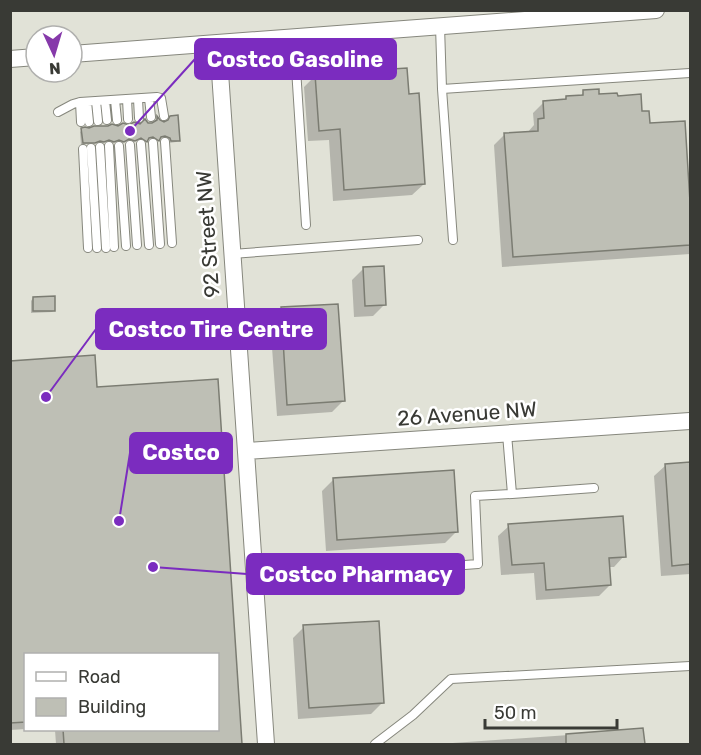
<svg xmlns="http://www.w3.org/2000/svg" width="701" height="755" font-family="Rubik,sans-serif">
<rect width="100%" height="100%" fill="#e1e2d7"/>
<!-- shadow -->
<path fill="#0003" d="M315,76l93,20 16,88 -12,11 -79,6 -4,-61 -21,1 -4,-54z
M584,92l32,6 24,15 8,11 36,-2 6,97v35l-188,13 -8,-122 11,-11 22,-1 7,-8 -1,-12 11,-11 19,-1 3,-4h13z
M157,119l22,21 -3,2 -7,1 -7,-6 -7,5 -5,-4 -7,5 -5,-4 -6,4 -5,-3 -6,4 -5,-3 -5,3 -5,-3 -5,3 -5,-2 -15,3 -1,-13 2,-2 58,-4 15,-3z
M364,268l21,36 -12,12 -19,1 -2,-37z
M33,298l21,12 -2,2 -21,1v-12z
M282,309l61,92 -11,11 -55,4 -7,-96z
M10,362l86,27 120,-9 25,364h-185l-1,-14h163v-76h-192v75l-16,1z
M690,463v111l-29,2 -7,-100 12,-11z
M333,480l124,51 -12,12 -119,8 -4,-60z
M509,526l115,30 -10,11h-6l2,18 -11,11 -63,4 -2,-27 -33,2 -3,-39z
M304,627l78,76 -11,11 -73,5 -5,-81z
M641,730l1,14h-204z"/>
<!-- building -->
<path fill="#bebfb5" stroke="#7b7c72" stroke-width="1.5" d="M407,68l2,26 10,-1 6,91 -81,6 -4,-61 -21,2 -4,-57z
M599,89v5l18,-1 1,3 23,-2 1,17h7l1,12 35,-2 5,81v43l-177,12 -9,-124 34,-2v-12l6,-1 -1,-17 23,-2v-3l17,-1v-5z
M178,115l2,26h-9l-1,-3 -5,-2 -4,1 -2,4 -6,-4 -4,1 -2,4 -6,-4 -6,3 -6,-2 -5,3 -5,-2 -5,2 -5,-2 -5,2 -4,-1 -5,2h-12l-2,-15 4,-1 4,1 5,-2h14l4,-2 6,2 5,-3 6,2 5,-3 6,2 5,-5 3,4h4l5,-3v-4l3,4 4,2 4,-2 2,-4z
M384,266l2,39 -21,1 -2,-39z
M55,296v15h-22v-14z
M338,304l7,97 -58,4 -6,-98z
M95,355l2,32 121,-8 24,365h-178l-1,-15h155v-75h-192v68l-16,1v-362z
M690,462v102l-18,2 -7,-102z
M454,470l4,62 -121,8 -4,-62z
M623,516l3,41 -17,1 2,27 -65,5 -2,-27 -32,2 -4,-41z
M379,621l5,82 -75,5 -6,-83z
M643,728l2,16h-79v-10z"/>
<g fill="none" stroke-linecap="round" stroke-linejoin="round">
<defs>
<path id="lane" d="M440,26l2,63 248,-16
M294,37l12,188
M442,89l11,151
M149,98l2,19
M127,99l1,20
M138,99l1,19
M115,100l2,20
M96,101l2,20
M105,101l2,19
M80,102l1,20
M87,102l2,20
M58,112l15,-8 7,-2 77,-5 4,1 3,18
M165,142l7,101
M153,143l7,101
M141,144l8,101
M130,145l7,100
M109,146l5,101
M119,146l7,100
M100,147l6,101
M91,148l6,100
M83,149l5,99
M232,254l186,-14
M507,434l5,60 82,-6
M254,581l224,-17 -3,-68 37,-2
M375,744l38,-29 38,-36 239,-13"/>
<path id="street" d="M218,43l48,701
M72,54l584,-44
M10,59l26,-2
M246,451l444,-30"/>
</defs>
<!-- lane casing -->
<use href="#lane" stroke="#86877d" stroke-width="10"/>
<!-- street casing -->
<use href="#street" stroke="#86877d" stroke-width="18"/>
<!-- lane -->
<use href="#lane" stroke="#fff" stroke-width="8"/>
<!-- street -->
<use href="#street" stroke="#fff" stroke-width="16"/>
</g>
<g text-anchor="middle" stroke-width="5" stroke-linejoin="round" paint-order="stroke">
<!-- street labels -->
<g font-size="21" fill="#393a35" stroke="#fff">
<text transform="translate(208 234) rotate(-94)" y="7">92 Street NW</text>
<text transform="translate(467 414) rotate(-4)" y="7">26 Avenue NW</text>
</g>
</g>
<!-- callouts -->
<path fill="none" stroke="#7b2cbf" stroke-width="2" d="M130 131L195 59M46 397L96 329M119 521L130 453M153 567L247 574"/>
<g fill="#7b2cbf" stroke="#fff" stroke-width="2">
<circle cx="130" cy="131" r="6"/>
<circle cx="46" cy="397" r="6"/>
<circle cx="119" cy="521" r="6"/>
<circle cx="153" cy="567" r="6"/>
</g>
<g fill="#7b2cbf" stroke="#7b2cbf" stroke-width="2">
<rect x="195" y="39" width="201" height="40" rx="6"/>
<rect x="96" y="309" width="230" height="40" rx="6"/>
<rect x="130" y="433" width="102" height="40" rx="6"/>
<rect x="247" y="554" width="217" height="40" rx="6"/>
</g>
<g font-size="22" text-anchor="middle" font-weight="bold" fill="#fff">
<text x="295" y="67">Costco Gasoline</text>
<text x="211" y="337">Costco Tire Centre</text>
<text x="181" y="460">Costco</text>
<text x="356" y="582">Costco Pharmacy</text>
</g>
<!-- border -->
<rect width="701" height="755" fill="none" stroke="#393a35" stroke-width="24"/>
<!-- legend -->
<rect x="24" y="653" width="195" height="78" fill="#ffffff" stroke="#b0b0ae" stroke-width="1.5"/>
<rect x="36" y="672" width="30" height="9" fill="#ffffff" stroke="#b0b0ae" stroke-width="1.5"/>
<text x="78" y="683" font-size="18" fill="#393a35">Road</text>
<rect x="36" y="698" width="30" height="18" fill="#bebfb5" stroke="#b0b0ae" stroke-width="1.5"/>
<text x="78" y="713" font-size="18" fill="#393a35">Building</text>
<!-- north arrow -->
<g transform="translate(54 54) rotate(176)"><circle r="28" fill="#ffffff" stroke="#b0b0ae" stroke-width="1.5"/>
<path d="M0-4.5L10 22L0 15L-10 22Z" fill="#8639aa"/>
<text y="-9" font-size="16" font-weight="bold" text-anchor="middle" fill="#393a35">N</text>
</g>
<!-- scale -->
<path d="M485 719v9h132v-9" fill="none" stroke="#393a35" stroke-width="3"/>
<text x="494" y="719" font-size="18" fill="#393a35" stroke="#ffffff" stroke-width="4.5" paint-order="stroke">50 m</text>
</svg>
